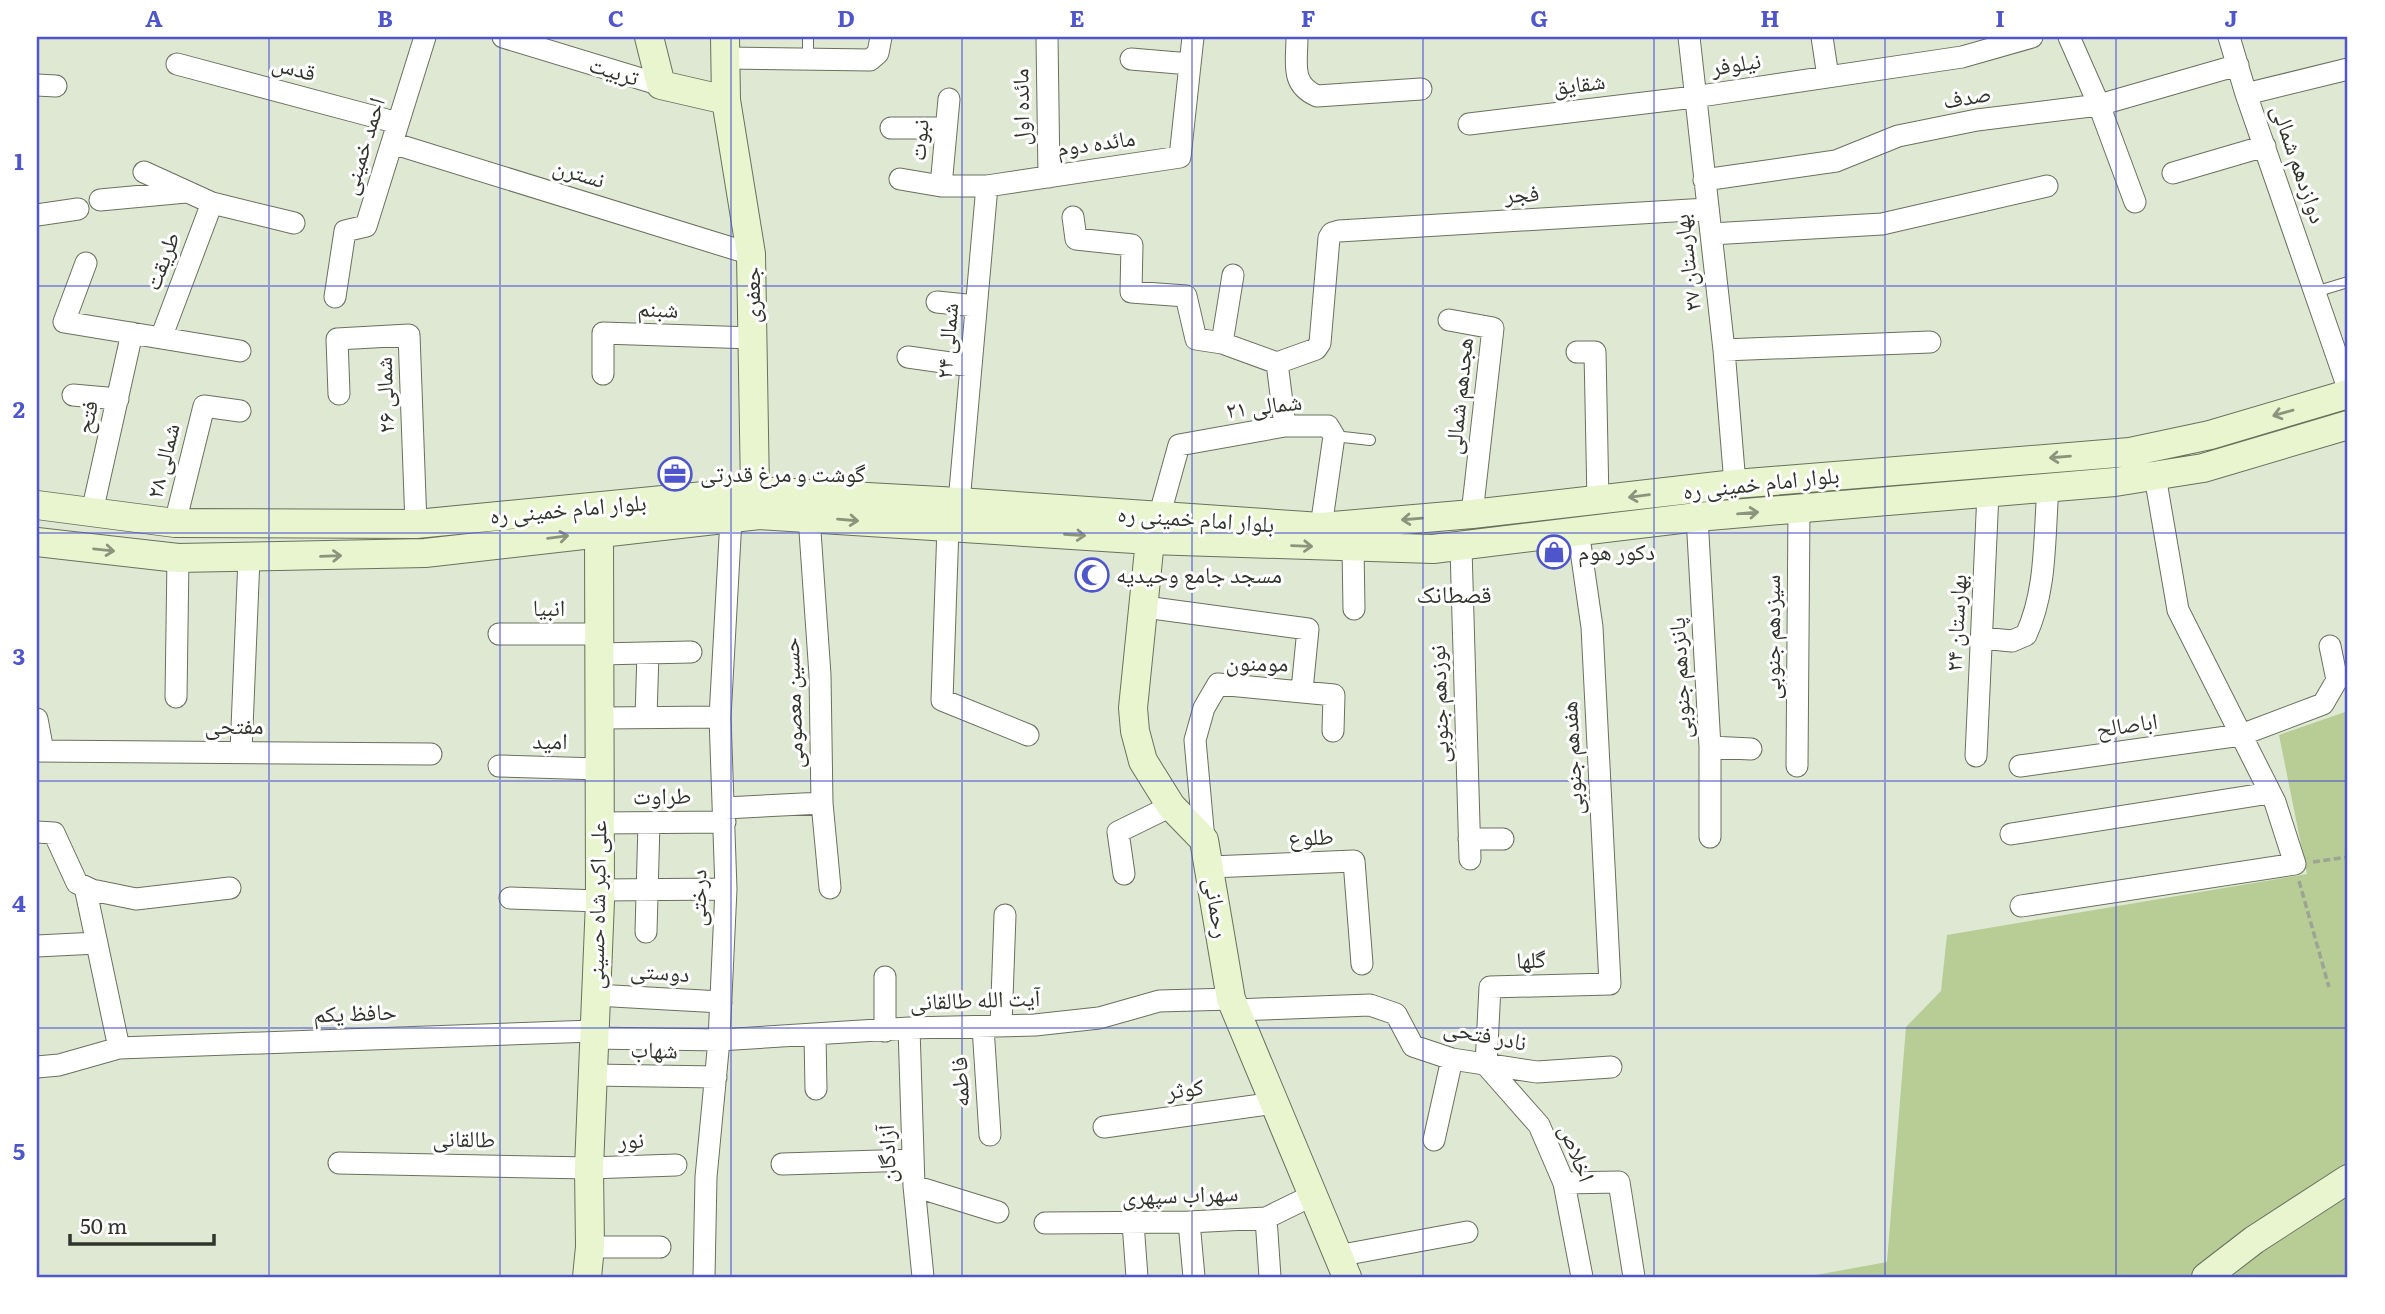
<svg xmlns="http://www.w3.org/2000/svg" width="2385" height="1314" font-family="Literata,'Noto Naskh Arabic',serif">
<rect width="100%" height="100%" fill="#dfe8d3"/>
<!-- green -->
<path fill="#b7cd95" d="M2348,711v566h-543l82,-15 19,-235 35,-36 6,-56 360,-61 -28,-139z"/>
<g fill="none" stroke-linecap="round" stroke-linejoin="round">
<defs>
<path id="lane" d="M808,59v-22
M2315,292l33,-10
M1334,436l36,4"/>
<path id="street" d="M503,37l158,48
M1047,37l2,140
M1297,37c0,26 -7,47 20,59l104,-7
M1689,37l35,313 11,134
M1822,37l6,40
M2069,37l30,68 36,97
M2229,37l17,57 102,294
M725,58l145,2 8,-7 3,-16
M1131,59l59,5
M177,64l221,59
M37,85l19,1
M2246,94l102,-25
M1469,124l225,-27 268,-40 70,-20
M891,128h55
M392,143l359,111
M144,172l68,31 82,20
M2173,173l92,-27
M900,179l41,7h46l193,-29 13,-120
M1704,180l132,-19 62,-25 79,-16 122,-15 139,-40
M941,186l8,-87
M100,200l86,-8
M37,215l41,-6
M1073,217l3,22 56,6 -1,47 55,4 10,43 26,4 55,20 8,63
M1711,234l171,-10 165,-38
M86,263l-22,59 176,29
M335,297l10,-66 21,-5 59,-189
M937,302l39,4
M1449,320l44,8 -21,186
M161,338l51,-135
M1222,343l11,-68
M1724,350l206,-8
M1577,352h18l3,149
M908,357l63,9
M1277,363l39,-14 4,-6 9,-105 3,-5 7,-2 368,-22
M603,374v-41l149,5
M339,394l-2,-55 72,-4 7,189
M73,395l45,4
M959,502l28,-316
M92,512l40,-179
M809,517l11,158 2,128 8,85
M1159,517l20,-72 106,-19h43l6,10 -13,91
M1697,517l13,230v90
M175,523l29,-117 36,5
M948,527l-6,173 86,35
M1578,530l14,97 18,357 -120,3 -4,78 53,60 25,58 18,94
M1353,548l1,61
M1461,548l9,311
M1145,607l163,22 -6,61
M499,634h100
M1981,638l31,3 14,-6c21,-45 18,-98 22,-147
M599,654l92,-2
M176,697l2,-139
M646,717l2,-64
M599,718l121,-1
M37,719l6,32
M1710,747l41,2
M37,751l394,3
M241,752l8,-194
M1976,756l12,-263
M499,766l100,3
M1797,766l2,-257
M2020,766l221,-31 82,-31 14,-24 -7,-34
M725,808l97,-5
M599,823l126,-1
M37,832l17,1 23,50 15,7 44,9 94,-11
M2011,834l259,-41
M1469,839h34
M1204,840l-9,-100 9,-32 14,-24 116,11 -1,36
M1210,867l144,-6 8,103
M1124,874l-6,-42 53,-26
M85,887l34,161
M600,890l126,-1
M510,898l90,3
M2021,906l274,-42 -20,-62 -97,-192 -23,-134
M646,932l3,-109
M37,946l60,-3
M885,977v54
M595,995l126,7
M1235,1010l135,-5 26,9 17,32 39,13 85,13 74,-5
M1001,1026l4,-111
M983,1027l7,108
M909,1028l5,158 9,91
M815,1035l1,54
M593,1038l126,2 190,-12 126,-3 64,-7 60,-17 72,-2
M37,1067l22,-2 60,-17 474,-17
M593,1075l123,2
M1104,1127l170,-24
M1434,1140l18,-81
M339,1163l250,5 87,-3
M782,1164l131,-4
M1564,1183l55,-1 15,95
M914,1186l84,26
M1266,1218l4,59
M1189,1222l5,55
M1045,1223l144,-1 77,-4 45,-22
M1133,1223l4,54
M590,1247h70
M1337,1256l130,-24
M704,1277l2,-100 13,-137 7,-151 -6,-172 11,-198"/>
<path id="secondary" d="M649,37l12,48 65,15
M725,37l1,63 25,154 4,237
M37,505l138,18 241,1 339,-33 204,11 362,25 151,-13 263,-30 395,-32 80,-17 138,-41
M1157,523l-7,17 -17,168 2,23 8,30 28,45 33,34 27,159 116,278
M37,542l141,16 247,-5 334,-38 391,25 283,9 264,-32 418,-35 88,-14 145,-43
M587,1277l3,-30 -1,-79 11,-267 -1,-369
M2206,1277l48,-37 94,-61"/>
</defs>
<!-- lane casing -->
<use href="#lane" stroke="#69715e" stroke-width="12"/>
<!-- street casing -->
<use href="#street" stroke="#69715e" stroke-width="23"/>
<!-- secondary casing -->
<use href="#secondary" stroke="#69715e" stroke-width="30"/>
<!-- path -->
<path stroke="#9da494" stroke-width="3.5" stroke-dasharray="7 3.5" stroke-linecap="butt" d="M2313,862l35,-5
M2299,881l30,106"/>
<!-- lane -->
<use href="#lane" stroke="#fff" stroke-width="10"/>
<!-- street -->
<use href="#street" stroke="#fff" stroke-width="21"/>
<!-- secondary -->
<use href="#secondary" stroke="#e8f5cf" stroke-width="28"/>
</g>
<!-- one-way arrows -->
<defs><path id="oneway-shaft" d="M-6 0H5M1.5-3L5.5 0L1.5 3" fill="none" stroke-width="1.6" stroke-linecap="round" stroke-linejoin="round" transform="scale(1.75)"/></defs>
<g stroke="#8c947e">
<use href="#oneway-shaft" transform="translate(2283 413) rotate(164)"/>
<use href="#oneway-shaft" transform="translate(2060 457) rotate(175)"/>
<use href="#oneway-shaft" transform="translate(1639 496) rotate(173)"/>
<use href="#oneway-shaft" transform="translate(1748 513) rotate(-5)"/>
<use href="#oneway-shaft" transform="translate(1412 519) rotate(175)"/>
<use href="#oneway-shaft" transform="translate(848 520) rotate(5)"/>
<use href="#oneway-shaft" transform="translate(1075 535) rotate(4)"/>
<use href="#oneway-shaft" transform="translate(558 537) rotate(-7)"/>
<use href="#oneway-shaft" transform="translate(1302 546) rotate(2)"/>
<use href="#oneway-shaft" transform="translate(104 550) rotate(6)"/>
<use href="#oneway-shaft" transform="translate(331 556) rotate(-2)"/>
</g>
<!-- grid -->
<path fill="none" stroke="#4f56cc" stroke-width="2" stroke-opacity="0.55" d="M269,37v1240M500,37v1240M731,37v1240M962,37v1240M1192,37v1240M1423,37v1240M1654,37v1240M1885,37v1240M2116,37v1240M37,286h2311M37,533h2311M37,781h2311M37,1028h2311"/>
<!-- icons -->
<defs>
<symbol id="office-ring" viewBox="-11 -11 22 22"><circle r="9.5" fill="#fff" stroke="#4f56cc" stroke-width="1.5"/><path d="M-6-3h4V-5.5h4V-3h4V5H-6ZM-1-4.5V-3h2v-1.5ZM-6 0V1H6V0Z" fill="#4f56cc"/></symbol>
<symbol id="shop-ring" viewBox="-11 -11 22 22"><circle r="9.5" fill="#fff" stroke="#4f56cc" stroke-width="1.5"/><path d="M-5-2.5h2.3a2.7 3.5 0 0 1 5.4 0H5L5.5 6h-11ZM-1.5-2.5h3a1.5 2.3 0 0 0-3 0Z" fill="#4f56cc"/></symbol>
<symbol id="mosque-ring" viewBox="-11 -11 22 22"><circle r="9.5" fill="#fff" stroke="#4f56cc" stroke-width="1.5"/><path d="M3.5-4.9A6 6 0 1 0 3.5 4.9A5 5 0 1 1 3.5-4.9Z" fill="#4f56cc"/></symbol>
</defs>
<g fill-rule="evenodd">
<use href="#office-ring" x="656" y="455" width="38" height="38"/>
<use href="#shop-ring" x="1535" y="533" width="38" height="38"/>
<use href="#mosque-ring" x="1073" y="556" width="38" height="38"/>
</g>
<g text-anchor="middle" stroke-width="6" stroke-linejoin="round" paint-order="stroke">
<!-- street labels -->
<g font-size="23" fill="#31342c" stroke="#fff">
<text transform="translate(1736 64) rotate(-9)" y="8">نیلوفر</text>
<text transform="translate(294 68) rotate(15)" y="8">قدس</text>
<text transform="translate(614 71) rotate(17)" y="8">تربیت</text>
<text transform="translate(1579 84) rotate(-7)" y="8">شقایق</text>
<text transform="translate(1967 97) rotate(-10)" y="8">صدف</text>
<text transform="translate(1021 107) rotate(-91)" y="8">مائده اول</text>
<text transform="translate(919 140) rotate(-85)" y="8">نبوت</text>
<text transform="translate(1096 143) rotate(-8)" y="8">مائده دوم</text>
<text transform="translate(363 146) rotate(-73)" y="8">احمد خمینی</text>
<text transform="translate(2299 164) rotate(71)" y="8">دوازدهم شمالی</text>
<text transform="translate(579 173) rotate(17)" y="8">نسترن</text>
<text transform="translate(1522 194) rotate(-3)" y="8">فجر</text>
<text transform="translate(162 261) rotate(-69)" y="8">طریقت</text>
<text transform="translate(1687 263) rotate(-97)" y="8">بهارستان ۲۷</text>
<text transform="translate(752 295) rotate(-90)" y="8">جعفری</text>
<text transform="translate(658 309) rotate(2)" y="8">شبنم</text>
<text transform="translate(947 341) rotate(-85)" y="8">۲۴ شمالی</text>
<text transform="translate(385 395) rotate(-92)" y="8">۲۶ شمالی</text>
<text transform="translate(1459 396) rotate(-84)" y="8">هجدهم شمالی</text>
<text transform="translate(1264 406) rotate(-7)" y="8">۲۱ شمالی</text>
<text transform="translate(87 417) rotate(-77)" y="8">فتح</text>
<text transform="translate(163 461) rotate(-76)" y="8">۲۸ شمالی</text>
<text transform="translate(1761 483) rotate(-6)" y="8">بلوار امام خمینی ره</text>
<text transform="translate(568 509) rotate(-5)" y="8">بلوار امام خمینی ره</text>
<text transform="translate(1196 519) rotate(4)" y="8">بلوار امام خمینی ره</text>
<text x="549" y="616">انبیا</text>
<text transform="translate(1956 623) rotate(-87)" y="8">بهارستان ۲۴</text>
<text transform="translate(1772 637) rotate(-90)" y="8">سیزدهم جنوبی</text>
<text transform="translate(1257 663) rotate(1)" y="8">مومنون</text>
<text transform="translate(1680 678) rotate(-93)" y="8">پانزدهم جنوبی</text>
<text transform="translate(793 703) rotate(-92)" y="8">حسین معصومی</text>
<text transform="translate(1439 704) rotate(-92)" y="8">نوزدهم جنوبی</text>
<text transform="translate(2127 725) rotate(-8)" y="8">اباصالح</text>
<text x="234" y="734">مفتحی</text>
<text transform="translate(550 741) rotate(1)" y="8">امید</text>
<text transform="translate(1572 758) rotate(-93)" y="8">هفدهم جنوبی</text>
<text transform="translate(662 796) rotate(-1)" y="8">طراوت</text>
<text transform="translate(1311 837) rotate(-2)" y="8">طلوع</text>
<text transform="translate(698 898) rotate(-89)" y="8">درختی</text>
<text transform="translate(597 905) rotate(-89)" y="8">علی اکبر شاه حسینی</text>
<text transform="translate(1217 908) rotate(81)" y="8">رحمانی</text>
<text transform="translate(1531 960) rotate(-2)" y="8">گلها</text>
<text transform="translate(660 972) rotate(4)" y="8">دوستی</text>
<text transform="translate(975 1000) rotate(-2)" y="8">آیت الله طالقانی</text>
<text transform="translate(355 1013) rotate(-2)" y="8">حافظ یکم</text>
<text transform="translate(1485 1035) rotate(11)" y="8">نادر فتحی</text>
<text transform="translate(654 1050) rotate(1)" y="8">شهاب</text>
<text transform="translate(960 1082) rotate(-93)" y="8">فاطمه</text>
<text transform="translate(1185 1089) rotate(-8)" y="8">کوثر</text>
<text transform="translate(464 1139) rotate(1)" y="8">طالقانی</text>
<text transform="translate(631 1140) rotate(-2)" y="8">نور</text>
<text transform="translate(1577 1153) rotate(69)" y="8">اخلاص</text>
<text transform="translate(887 1154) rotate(-92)" y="8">آزادگان</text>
<text transform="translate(1180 1195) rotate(-2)" y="8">سهراب سپهری</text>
</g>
<!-- poi labels -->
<g font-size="23" fill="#31342c" stroke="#fff" text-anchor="start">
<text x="700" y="482">گوشت و مرغ قدرتی</text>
<text x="1578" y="560">دکور هوم</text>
<text x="1116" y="583">مسجد جامع وحیدیه</text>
</g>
<!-- neighbourhood labels -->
<g font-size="24" fill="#31342c" stroke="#fff">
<text x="1454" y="603">قصطانک</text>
</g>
</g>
<!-- border -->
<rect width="2385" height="1314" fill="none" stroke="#ffffff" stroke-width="77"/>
<!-- scale -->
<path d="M70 1234v10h144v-10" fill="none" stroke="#31342c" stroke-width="3.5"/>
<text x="80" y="1234" font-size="21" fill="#31342c" stroke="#ffffff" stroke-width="5" paint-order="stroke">50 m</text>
<rect x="38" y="38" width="2308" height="1238" fill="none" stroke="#4f56cc" stroke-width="2.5"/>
<g font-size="23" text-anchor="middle" font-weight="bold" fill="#4f56cc">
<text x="154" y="27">A</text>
<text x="385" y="27">B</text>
<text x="616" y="27">C</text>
<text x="846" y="27">D</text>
<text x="1077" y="27">E</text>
<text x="1308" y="27">F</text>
<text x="1539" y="27">G</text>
<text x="1770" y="27">H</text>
<text x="2000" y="27">I</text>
<text x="2231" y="27">J</text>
<text x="19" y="170">1</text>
<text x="19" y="418">2</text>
<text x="19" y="665">3</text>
<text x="19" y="912">4</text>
<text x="19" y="1160">5</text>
</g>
</svg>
